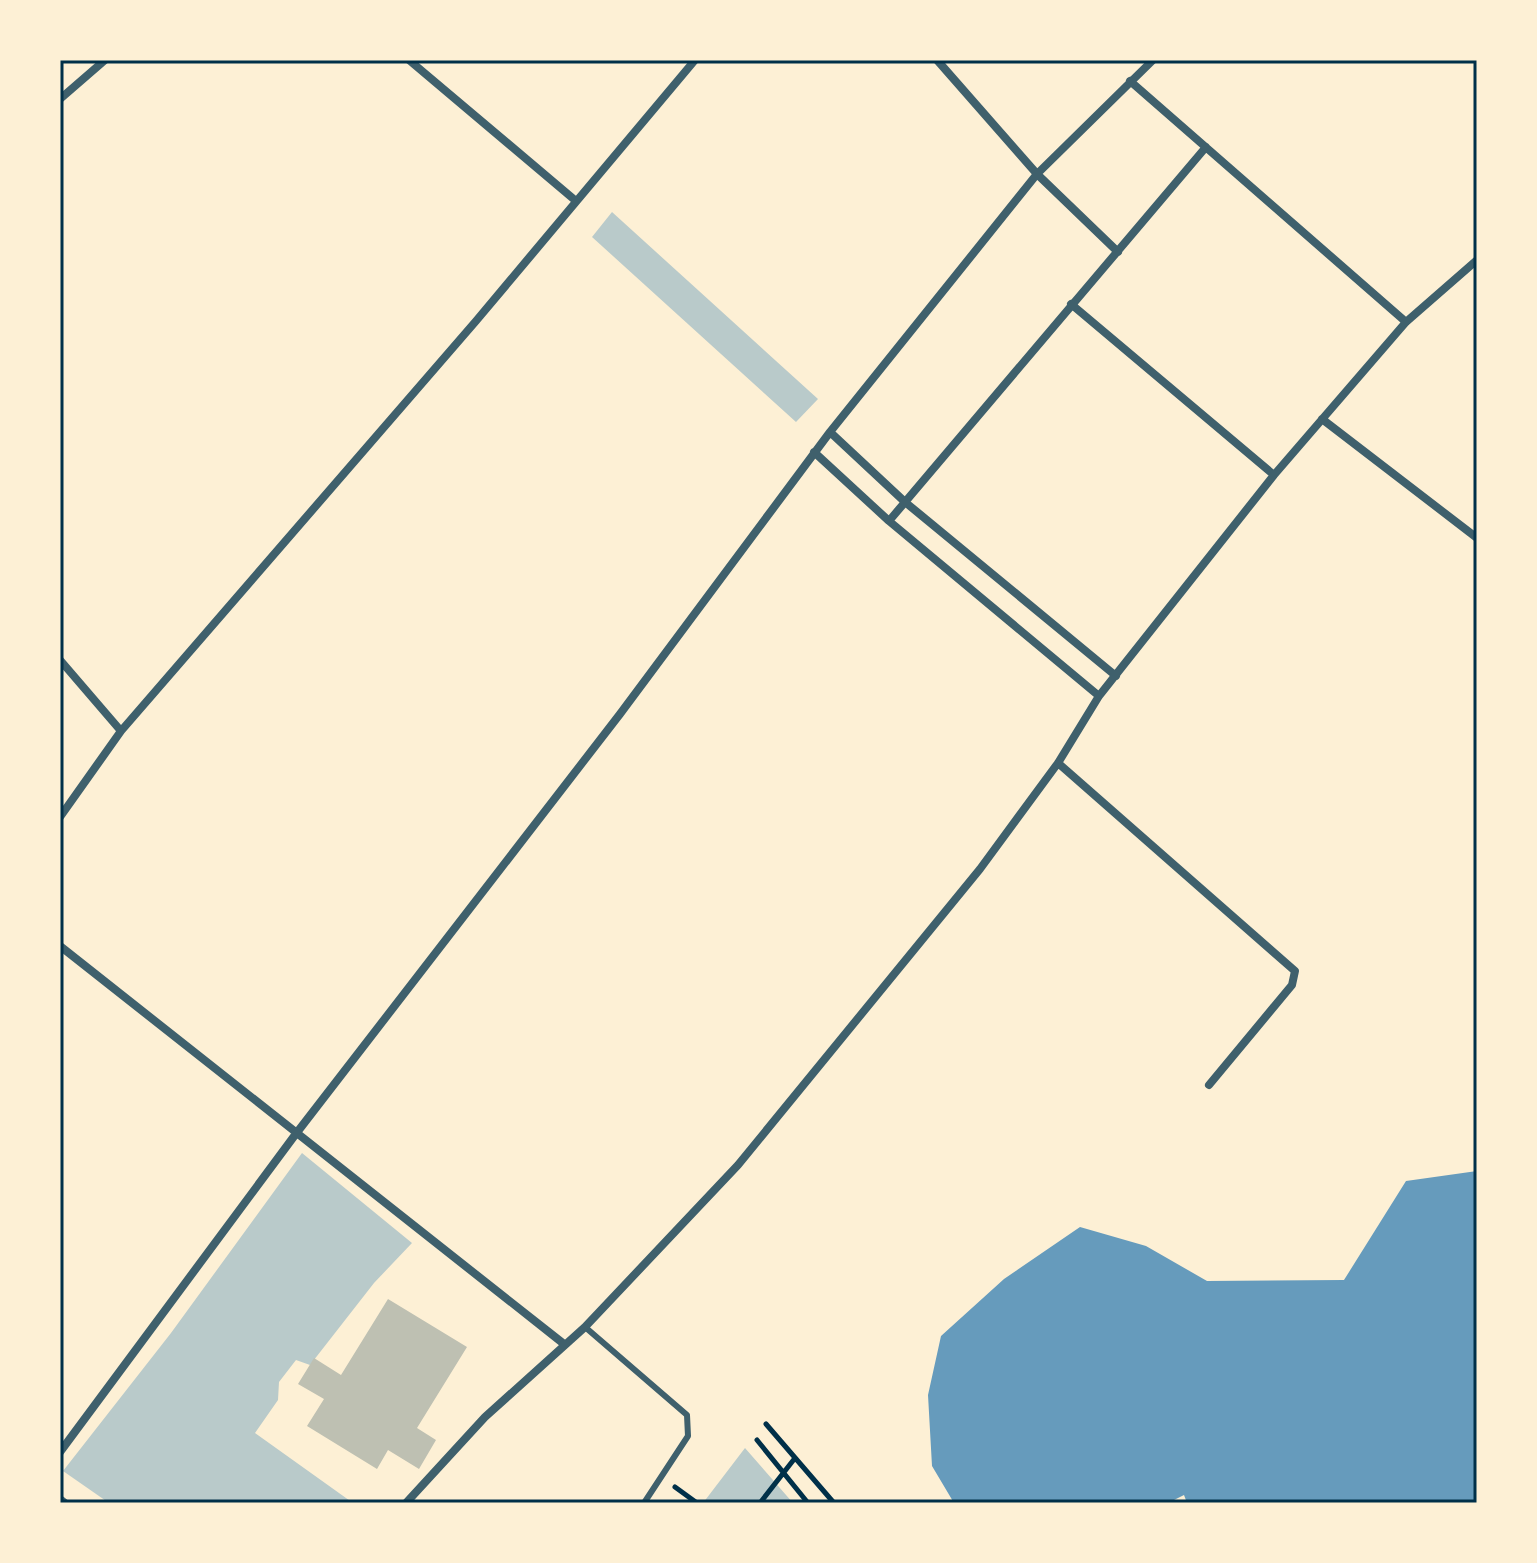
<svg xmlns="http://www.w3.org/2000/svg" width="1537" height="1563" font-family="'Open Sans',sans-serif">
<rect width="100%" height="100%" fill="#fdf0d5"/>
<!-- green -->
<path fill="#b9caca" d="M612,212l206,187 -22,23 -204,-185z
M302,1153l110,90 -38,40 -64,82 -14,-5 -17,22 -1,18 -23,33 98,70h-244l-46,-32 108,-138z
M745,1448l48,55h-90z"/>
<!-- water -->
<path fill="#669bbc" d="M1477,1171v332h-290l-3,-8 -16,8h-214l-22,-37 -4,-71 13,-59 63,-57 76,-52 66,19 61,35 137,-1 62,-99z"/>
<!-- building -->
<path fill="#bec0b2" d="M388,1299l79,48 -50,81 19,12 -17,29 -31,-19 -11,19 -70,-43 17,-27 -26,-15 16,-26 27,17z"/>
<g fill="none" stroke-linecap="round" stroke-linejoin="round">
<!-- path -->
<path stroke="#003049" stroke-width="5" d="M766,1424l68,79
M757,1440l51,63
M675,1487l22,16
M760,1503l35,-45"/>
<!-- service -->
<path stroke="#3f606c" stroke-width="6" d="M585,1327l102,88 1,21 -44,67"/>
<!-- minor -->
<path stroke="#3f606c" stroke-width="8" d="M409,60l167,141
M937,60l100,114 81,78
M1130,81l276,241
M60,99l45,-39
M1071,304l203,171
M1322,419l155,119
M830,432l75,70 211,174
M814,452l75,69 210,175
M889,521l317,-374
M60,660l61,71
M1058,763l237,208 -3,14 -83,100
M60,817l61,-86 355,-410 219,-261
M60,946l504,398
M60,1452l235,-317 325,-421 210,-282 207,-258 116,-114
M60,1499l5,4
M406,1503l79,-86 100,-90 153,-162 242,-296 78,-106 41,-67 175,-221 132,-153 71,-62"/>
</g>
<!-- border -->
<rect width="1537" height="1563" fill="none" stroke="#fdf0d5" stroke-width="124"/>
<rect x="62" y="62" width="1413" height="1439" fill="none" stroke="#003049" stroke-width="3"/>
</svg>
